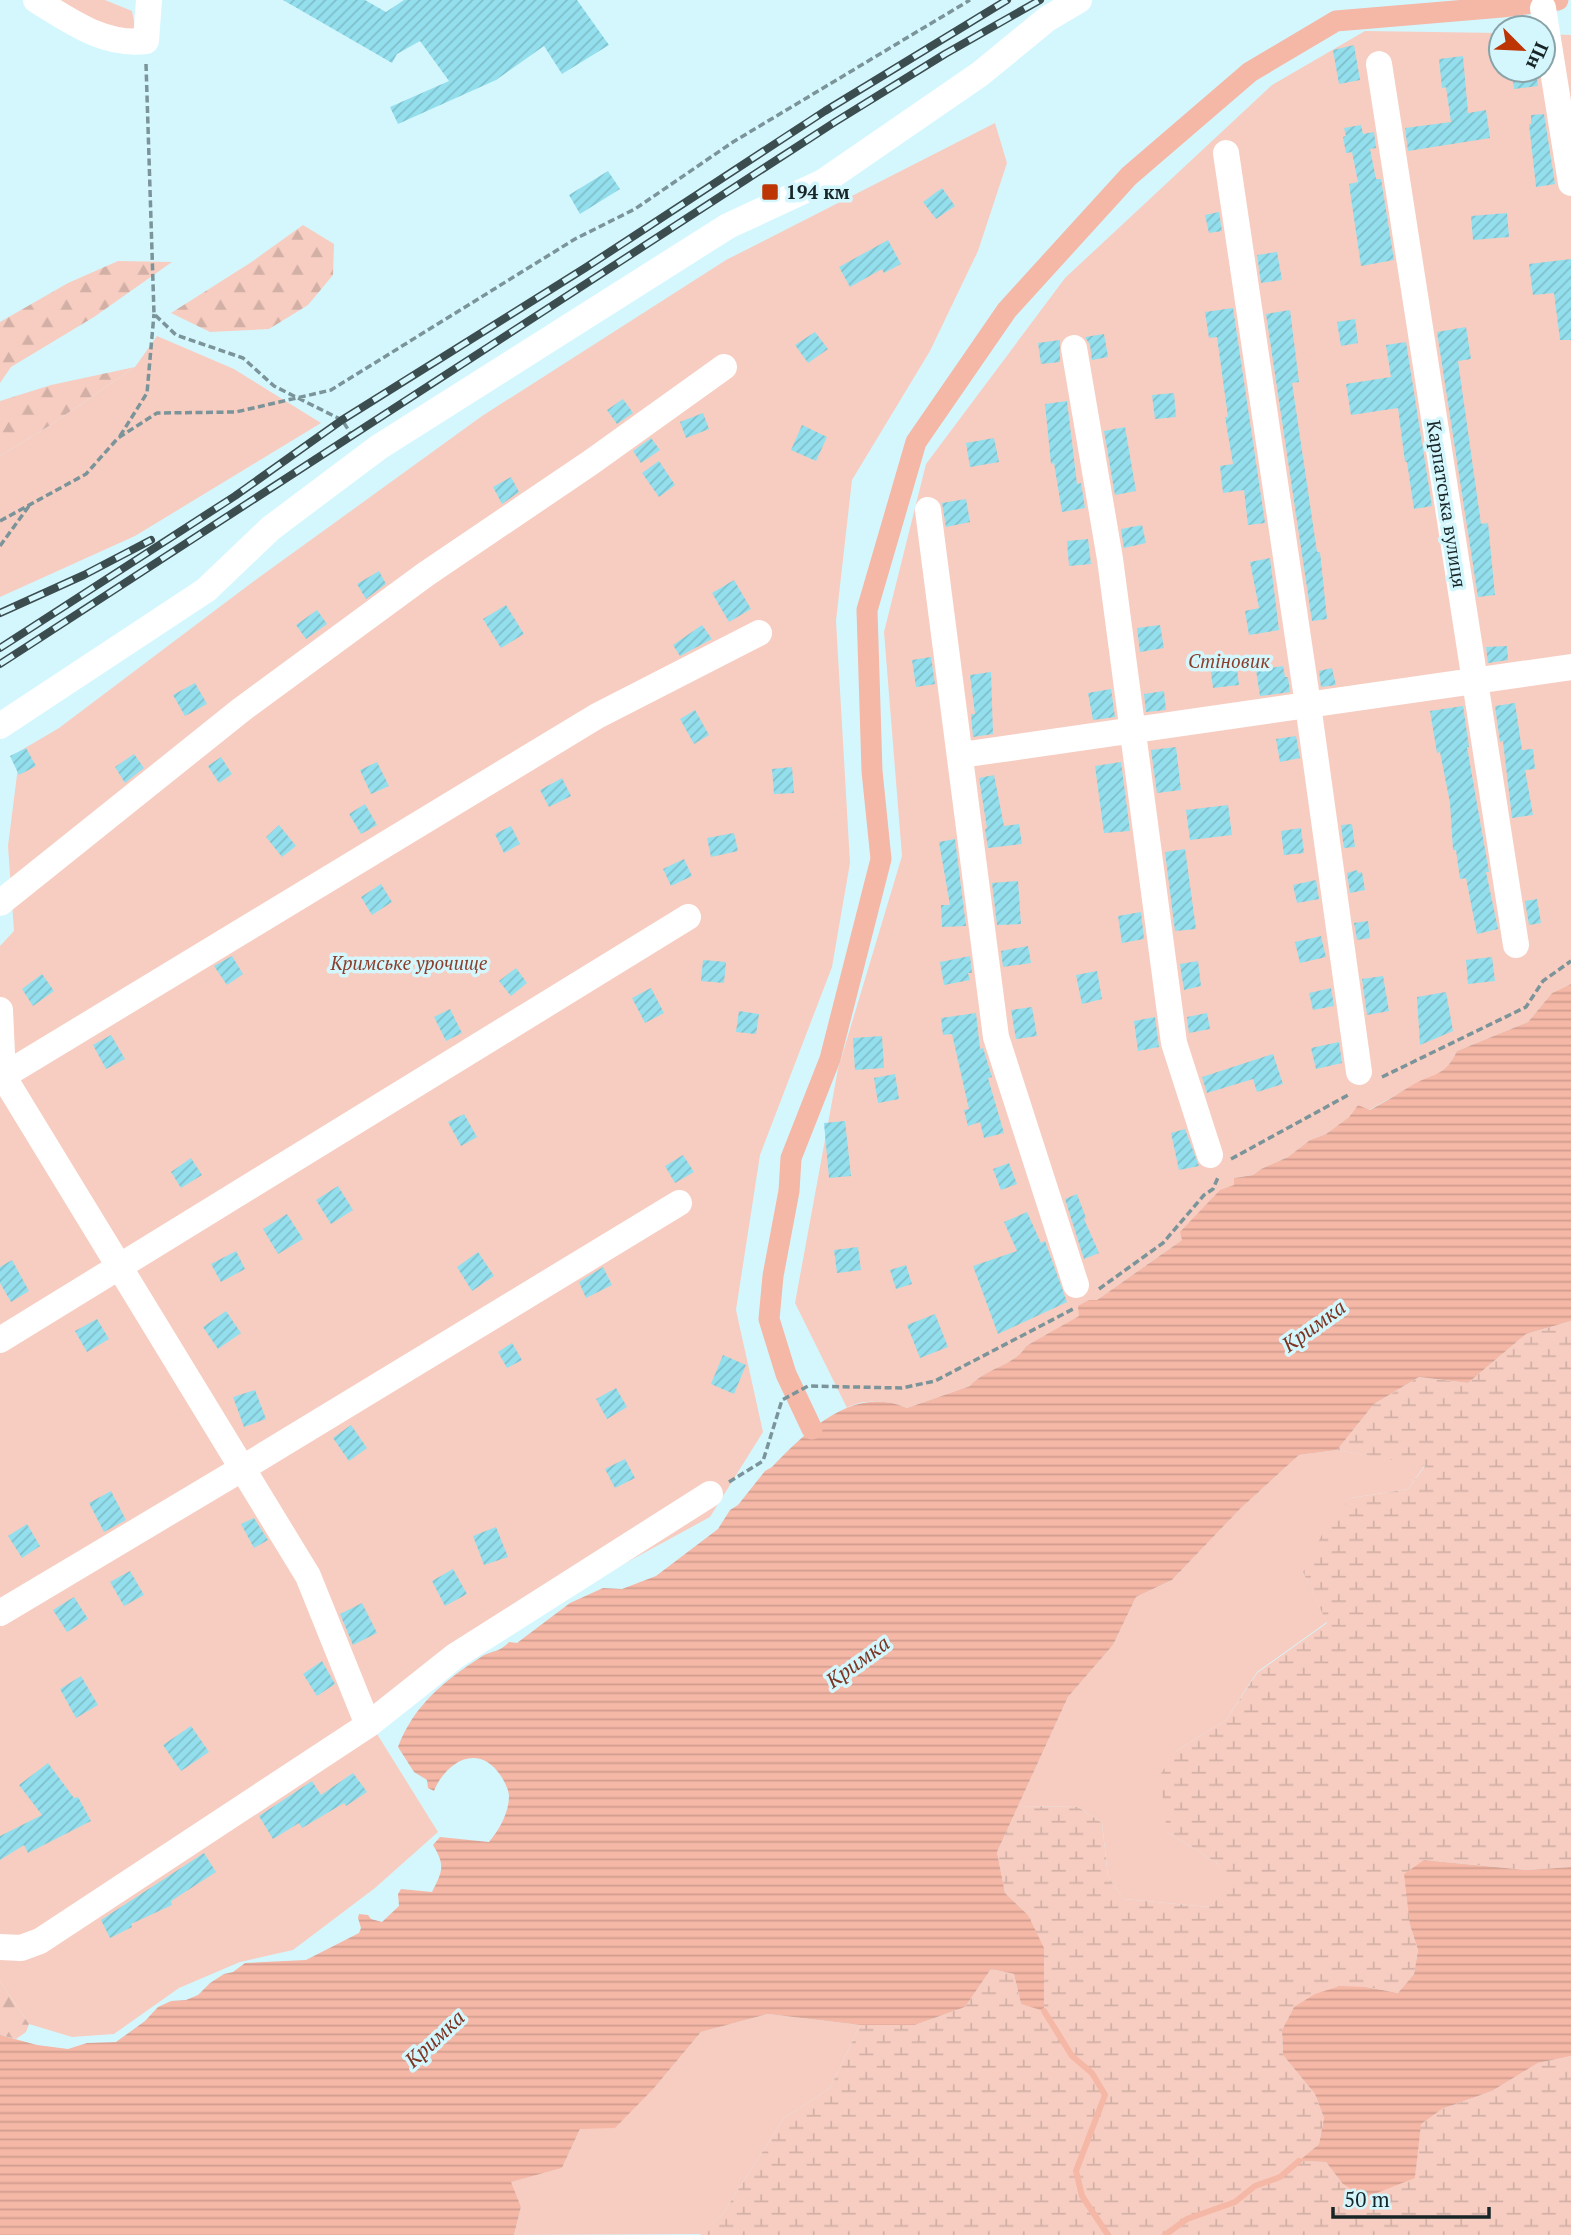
<svg xmlns="http://www.w3.org/2000/svg" width="1571" height="2235" font-family="'PT Serif',serif">
<defs>
<pattern id="forest-firs" width="22" height="20" patternUnits="userSpaceOnUse" patternTransform="scale(1.75)"><rect width="22" height="20" fill="#f7cdc1"/><path d="M5 1l3.5 6h-7zM16 11l3.5 6h-7z" fill="#d3b0a6"/></pattern>
<pattern id="wetland-marsh" width="20" height="14" patternUnits="userSpaceOnUse" patternTransform="scale(1.75)"><rect width="20" height="14" fill="#f7cdc1"/><path d="M1 5h8M5 5V1M11 12h8M15 12V8" fill="none" stroke="#d3b0a6"/></pattern>
<pattern id="water-rules" width="6" height="5" patternUnits="userSpaceOnUse" patternTransform="scale(1.75)"><rect width="6" height="5" fill="#f5b7a6"/><path d="M0 2.5h6" fill="none" stroke="#d19d8f"/></pattern>
<pattern id="building-hatch" width="6" height="6" patternUnits="userSpaceOnUse" patternTransform="scale(1.75)"><rect width="6" height="6" fill="#94dfed"/><path d="M-1 1l2-2M0 6l6-6M5 7l2-2" fill="none" stroke="#7fbfcb"/></pattern>
</defs>
<rect width="100%" height="100%" fill="#d4f7fe"/>
<!-- green -->
<path fill="#f7cdc1" d="M47,0h58l27,11 3,15 -6,11z
M1365,31l136,2v37h42v-36l28,1v949l-19,9 -24,29 -71,29c-13,26 -21,21 -43,34 -15,8 -30,17 -45,25l-11,-5 -9,12 -23,17 -16,6 -22,17 -27,12 -8,6 -19,3v7l-52,55 -85,60h-8l-9,16 -54,30c-11,20 -41,22 -56,40l-63,22c-17,-8 -45,-9 -60,0l-52,-105 43,-234 64,-213 -18,-224 42,-168 139,-186 207,-193z
M995,123l12,40 -29,88 -48,100 -78,129 -16,141 14,242 -18,104 -72,188 -24,155 27,122 -53,85 -255,139 -81,73 64,103 -63,56 -82,62 -53,12 -61,26 -65,46 -42,3 -43,-13 -29,-43v-1035l14,-15 -6,-85 12,-95 39,-23 191,-144 232,-168 244,-156z
M157,336l77,33 87,54 -186,113 -135,61v-141l49,-30 86,-59z
M1337,1450l88,15 -17,24 -57,9 -48,74 24,50 -70,50 -31,48 -50,31 -9,81 49,30 13,26 -20,19 -85,-8 -16,-22 -6,-54 -24,-16 -60,-1 50,-109 45,-52 23,-48 36,-17 68,-71 59,-54z
M768,2014l92,11 -30,63 -46,30 -62,97 -20,19 -188,1 7,-28 -11,-25 52,-14 18,-39 75,-42 46,-55z"/>
<!-- forest -->
<path fill="url(#forest-firs)" d="M303,225l31,19 -1,31 -25,30 -39,24 -59,3 -39,-19 79,-50z
M118,261l54,1 -78,55 -83,50 -11,16v-61l68,-39z
M135,367l-86,59 -49,30v-55l51,-16z
M0,1981l29,43 -3,8 -10,7 -16,-4z"/>
<!-- wetland -->
<path fill="url(#wetland-marsh)" d="M1571,1321v546l-44,3 -103,-10 -14,65 8,25 -4,24 -16,19 -32,-6 -72,20 -12,23 1,25 32,39 9,24 -5,26 -19,17 26,1 16,21 73,-5 5,-54 22,-15 50,-18 46,-28 33,-7v179h-871l22,-20 62,-97 46,-30 30,-63h55l50,-18 26,-38 23,5 7,30 23,6 -16,-95 -23,-22 -8,-41 21,-46 60,1 24,16 6,54 16,22 85,8 19,-19 -12,-26 -49,-30 -7,-57 16,-24 50,-31 31,-47 70,-50 -24,-51 27,-53 21,-21 57,-9 17,-23 -88,-16 37,-46 45,-27 49,6 58,-49z"/>
<!-- water -->
<path fill="url(#water-rules)" d="M1571,984v337l-45,13 -58,49 -49,-6 -45,27 -37,46 -38,5 -59,54 -68,71 -36,17 -23,48 -45,52 -71,155 8,41 23,22 16,33v63l-23,-7 -7,-30 -23,-5 -26,38 -50,18h-55l-92,-11 -67,18 -46,55 -40,41 -35,1 -18,39 -51,14 10,25 -7,28h-514v-200l37,10 31,4 19,-6 29,-1 29,-21 13,-14 13,-6 15,-1 12,-5 12,-12 14,-9 9,-2 12,-9 61,-3 53,-27 2,-5 -3,-10 1,-4 9,1 3,4 11,3 17,-16 -1,-12 3,-5 31,3c10,-20 14,-26 1,-47l7,-8 49,5c10,-12 20,-29 20,-46 0,-6 -5,-15 -8,-20 -22,-34 -55,-15 -67,15l-6,-3 -1,-8 -13,-8 -16,-25c16,-42 46,-66 83,-90 11,-7 18,-4 28,-15l8,1 53,-40 33,-15 19,1 34,-13 62,-47 12,-19 8,-5 27,-34 7,-4c34,-35 81,-83 135,-59l63,-22c15,-18 45,-20 56,-40l53,-30 -1,-10 11,-6h8l85,-60 -2,-8 40,-42 14,-5v-7l19,-3 8,-6 27,-12 22,-17 16,-6 23,-17 9,-12 12,5c15,-8 29,-17 44,-26 22,-12 30,-7 43,-33l71,-29 24,-29z
M1424,1860l103,10 44,-3v189l-33,7 -46,28 -50,18 -21,15 -6,54 -51,20 -22,-15 -16,-21 -27,-1 20,-17 5,-26 -9,-24 -32,-39 -1,-25 12,-23 21,-13 25,-8 26,1 32,6 16,-19 4,-24 -8,-25 -6,-51z"/>
<g fill="none" stroke-linecap="round" stroke-linejoin="round">
<!-- stream -->
<path stroke="#f5b7a6" stroke-width="6" d="M1044,2011l28,45 20,17 13,22 -29,76 6,25 26,39
M1165,2235l22,-16 48,-17 20,-16 25,-9 19,-16"/>
<!-- canal -->
<path stroke="#f5b7a6" stroke-width="21" d="M812,1429l-26,-55 -17,-55 4,-43 16,-85 2,-33 39,-99 51,-200 -9,-88 -5,-161 49,-168 91,-132 122,-134 121,-104 86,-51 166,-14 56,-7"/>
</g>
<!-- building -->
<path fill="url(#building-hatch)" d="M283,0h82l21,12 18,-12h173l32,45 -47,29 -18,-28 -48,34 -98,44 -8,-17 59,-26 -29,-40 -23,13 -5,9z
M1354,45l6,35 -21,4 -6,-34z
M1463,56l5,57 18,-3 4,28 -82,13 -3,-23 46,-6 -5,-35 -4,1 -3,-29z
M1512,70h24l2,16 -24,3z
M1544,114l11,70 -19,3 -7,-63h2v-9z
M1361,125l2,9 11,-2 2,16 -6,1 6,30h5l13,81 -33,6 -12,-82 9,-2 -6,-30 -6,1 -3,-16 3,-1 -2,-8z
M608,171l12,18 -40,25 -11,-19z
M942,188l13,18 -19,13 -13,-17z
M1219,212l3,19 -13,2 -4,-18z
M1507,213l2,24 -36,3 -2,-24z
M888,240l13,24 -17,9 -2,-4 -32,18 -11,-20z
M1277,252l5,28 -21,3 -4,-28z
M1571,259v81h-11l-6,-47 -21,2 -4,-31z
M1233,308l32,215 -17,2 -4,-35 -21,3 -3,-27 13,-2 -8,-47h3l-11,-80 -8,1 -4,-26z
M1290,310l9,72 -7,1 25,169h3l7,67 -15,2 -46,-307z
M1355,319l3,24 -17,3 -4,-24z
M1466,327l5,32 -13,2 23,163 7,-1 7,72 -17,2 -41,-265z
M815,332l13,17 -20,14 -13,-18z
M1104,334l4,23 -16,3 -2,-15 -5,-8z
M1060,340v22l-19,2 -3,-21z
M1406,342l26,164 -18,3 -7,-47h-2l-7,-54 -47,7 -5,-31 45,-7 -5,-32z
M1174,393l2,24 -21,2 -3,-24z
M623,399l10,14 -16,11 -10,-14z
M1067,401l10,83 4,-1 4,25 -23,4 -8,-49 -3,1 -6,-60z
M703,413l6,16 -23,9 -6,-16z
M802,425l25,12 -11,24 -25,-11z
M1125,427l11,64 -21,4 -11,-64z
M651,438l9,12 -19,13 -8,-12z
M994,438l5,24 -29,5 -4,-24z
M659,461l16,24 -16,12 -17,-24z
M511,477l8,15 -17,12 -9,-17z
M966,499l4,23 -24,5 -4,-24z
M1142,525l4,18 -22,5 -3,-19z
M1088,539l3,25 -22,2 -2,-25z
M1270,558l9,72 -30,5 -4,-24 14,-3 -9,-46z
M379,571l7,13 -20,15 -9,-15z
M734,580l17,29 -22,13 -17,-29z
M506,605l18,29 -23,14 -18,-29z
M317,610l10,14 -21,15 -10,-14z
M702,625l10,14 -32,17 -7,-11z
M1160,625l4,23 -24,4 -3,-24z
M1507,646l1,14 -20,3 -2,-16z
M931,657l4,27 -19,3 -4,-27z
M1236,662l3,23 -26,3 -3,-23z
M1283,666l2,11h3l2,15 -30,4 -4,-26z
M1332,668l4,17 -15,2 -2,-16z
M991,672l2,62 -20,3 -2,-23h4l-5,-39z
M195,683l12,21 -22,12 -12,-21z
M1111,689l4,28 -22,3 -5,-27z
M1164,691l2,19 -20,2 -2,-18z
M1515,703l7,47 11,-1 2,20 -10,1 8,45 -21,3 -9,-77 -3,1 -5,-36z
M1463,706l6,41h-2l22,125h-3l12,57 -21,5 -11,-56 -6,1 -4,-29h-3l-3,-47 -10,-51 -3,1 -7,-42z
M695,710l14,25 -15,9 -14,-25z
M1296,736l4,22 -20,4 -4,-23z
M1176,747l5,43 -24,3 -6,-43z
M26,748l10,18 -17,9 -9,-19z
M134,754l10,14 -19,15 -10,-16z
M221,757l11,17 -13,9 -11,-17z
M377,762l12,24 -18,8 -11,-24z
M1121,762l9,69 -26,2 -9,-67z
M792,767l2,26 -20,1 -2,-25z
M994,775l10,51 15,-2 3,20 -34,4 -3,-19 2,-1 -8,-50z
M562,778l9,18 -22,11 -9,-17z
M365,804l12,21 -16,9 -12,-20z
M1228,805l4,30 -42,5 -4,-30z
M1352,824l3,23 -11,1 -3,-23z
M279,825l17,21 -14,11 -16,-20z
M511,826l9,18 -16,9 -9,-19z
M1301,828l3,25 -20,2 -3,-24z
M734,833l4,18 -27,6 -4,-19z
M955,839l11,87 -24,1 -1,-22h9l-11,-63z
M1185,849l11,80 -21,2 -10,-79z
M684,859l8,17 -21,10 -8,-17z
M1357,870l1,3 4,-1 3,18 -15,3 -3,-20z
M1316,880l3,19 -22,4 -4,-18z
M1018,881l3,43 -24,1 -5,-42z
M381,884l11,18 -20,13 -11,-18z
M1537,899l4,24 -12,2 -4,-24z
M1141,912l3,27 -22,4 -4,-27z
M1368,921l2,17 -13,2 -3,-17z
M1321,936l5,21 -26,6 -5,-21z
M1028,946l3,17 -28,4 -2,-16z
M232,956l11,18 -16,11 -13,-19z
M970,956l2,17h-4l2,7 -26,5 -4,-23z
M1492,957l3,24 -27,3 -2,-24z
M703,960l23,2 -2,21 -23,-2z
M1198,961l3,25 -17,4 -4,-26z
M516,968l11,15 -16,13 -12,-15z
M1097,971l5,28 -20,5 -6,-29z
M42,974l12,17 -21,15 -11,-17z
M1383,976l6,35 -22,4 -5,-36z
M651,988l13,25 -19,10 -13,-25z
M1331,988l3,18 -21,4 -4,-17z
M1446,992l7,39 -33,14 -3,-48z
M1032,1007l5,29 -21,3 -5,-29z
M450,1009l12,24 -16,8 -12,-24z
M739,1011l20,3 -3,20 -20,-2z
M976,1013l4,36 3,-1 9,29 -4,1 16,55 -20,5 -4,-16 -12,4 -4,-16 5,-1 -17,-75 -9,1 -2,-17z
M1207,1013l3,16 -21,4 -2,-16z
M1155,1017l4,30 -21,4 -4,-30z
M111,1035l14,24 -19,10 -13,-24z
M882,1036l2,32 -29,2 -2,-32z
M1339,1042l3,21 -26,6 -5,-21z
M1273,1054l10,30 -26,8 -4,-13 -46,14 -5,-16z
M895,1074l4,25 -21,4 -4,-25z
M464,1114l13,23 -16,9 -13,-24z
M845,1121l6,55 -22,2 -5,-55z
M1185,1129l14,37 -20,4 -8,-37z
M683,1155l11,17 -19,11 -10,-17z
M191,1158l11,17 -21,13 -10,-16z
M1009,1163l8,21 -16,6 -8,-21z
M338,1186l15,24 -22,14 -15,-24z
M1077,1194l9,24 -2,1 15,34 -15,6 -19,-60z
M1027,1212l14,31 4,-2 22,61 -69,32 -25,-68 44,-15 -13,-29z
M287,1214l16,25 -25,15 -15,-25z
M858,1247l3,23 -24,3 -3,-23z
M236,1251l9,18 -24,13 -10,-18z
M478,1252l16,24 -22,15 -15,-24z
M12,1260l17,31 -18,11 -11,-19v-16z
M906,1265l6,19 -16,5 -6,-19z
M603,1267l9,18 -26,13 -7,-16z
M226,1311l15,22 -23,16 -15,-22z
M935,1314l13,33 -28,11 -13,-33z
M97,1319l12,20 -22,13 -12,-21z
M512,1343l10,17 -15,8 -9,-16z
M723,1355l23,10 -12,29 -23,-10z
M616,1388l11,19 -20,12 -11,-20z
M255,1390l11,29 -22,8 -11,-30z
M351,1425l16,23 -18,13 -16,-23z
M625,1459l10,19 -20,10 -10,-19z
M111,1491l15,29 -22,12 -15,-29z
M254,1518l14,22 -14,8 -13,-24z
M27,1524l13,22 -18,12 -14,-22z
M496,1527l12,30 -24,8 -11,-29z
M453,1569l14,25 -22,12 -13,-25z
M130,1571l14,24 -20,11 -14,-24z
M74,1597l14,22 -21,13 -14,-22z
M362,1603l15,30 -24,12 -13,-31z
M322,1661l13,23 -18,12 -14,-22z
M81,1676l17,29 -22,13 -16,-29z
M191,1726l18,26 -28,19 -18,-26z
M48,1763l26,35 4,-1 13,24 -63,32 -4,-8 -24,15v-24l42,-21 -23,-30z
M353,1773l14,19 -21,14 -2,-3 -42,25 -3,-5 -26,16 -14,-23 53,-35 9,14z
M204,1853l12,19 -45,29 1,4 -41,19 1,3 -22,11 -9,-18z"/>
<g fill="none" stroke-linecap="round" stroke-linejoin="round">
<!-- path -->
<path stroke="#7b9499" stroke-width="3.5" stroke-dasharray="7 3.5" stroke-linecap="butt" d="M146,64l8,250 22,21 67,23 31,28 68,34 11,17
M120,436l27,-43 7,-79
M0,521l86,-47 32,-36 39,-25 79,-1 95,-22 244,-151 60,-30 98,-67 237,-142
M0,546l29,-40
M1382,1077l144,-70 17,-26 28,-20
M1231,1159l119,-65
M1099,1289l64,-46 41,-48 9,-6 6,-14
M729,1482l34,-21 19,-61 26,-14 94,2 33,-7 140,-73"/>
<!-- minor -->
<path stroke="#fff" stroke-width="26" d="M36,0c34,21 68,46 110,41l3,-41
M1543,8l28,175
M1379,64l137,881
M1226,153l82,552 51,367
M1074,348l36,211 64,484 36,112
M928,510l68,527 80,248
M0,726l206,-136 65,-62 108,-81 349,-221 95,-44 157,-108 67,-55 32,-19
M961,755l610,-88
M0,903l241,-193 185,-136 164,-111 134,-96
M0,1010l3,66 305,500 60,149 -328,216 -19,7 -21,-1
M0,1078l597,-362 162,-83
M0,1340l688,-423
M0,1613l243,-145 436,-265
M368,1725l87,-69 255,-162"/>
<defs>
<path id="rail" d="M0,613l84,-38 67,-35
M0,648l235,-152 107,-76 243,-152 240,-157 182,-111
M0,664l835,-542 110,-68 95,-54"/>
</defs>
<!-- rail casing -->
<use href="#rail" stroke="#3c4d50" stroke-width="8"/>
<!-- rail -->
<use href="#rail" stroke="#d4f7fe" stroke-width="5" stroke-dasharray="16" stroke-linecap="butt"/>
</g>
<!-- markers -->
<rect fill="#bd3405" stroke="#d4f7fe" stroke-width="2.5" x="761" y="183" width="18" height="18" rx="3.5"/>
<g text-anchor="middle" stroke-width="7" stroke-linejoin="round" paint-order="stroke">
<!-- poi labels -->
<g font-size="19" font-weight="bold" fill="#182527" stroke="#d4f7fe" text-anchor="start">
<text x="786" y="199">194 км</text>
</g>
<!-- street labels -->
<g font-size="19" fill="#182527" stroke="#d4f7fe">
<text transform="translate(1447 504) rotate(81)" y="7">Карпатська вулиця</text>
</g>
<!-- park labels -->
<g font-size="19" font-style="italic" fill="#893f2b" stroke="#d4f7fe">
<text x="1229" y="668">Стіновик</text>
<text x="409" y="970">Кримське урочище</text>
</g>
<!-- water labels -->
<g font-size="21" font-style="italic" fill="#7d3421" stroke="#d4f7fe">
<text transform="translate(1314 1326) rotate(-36)" y="7">Кримка</text>
<text transform="translate(858 1662) rotate(-36)" y="7">Кримка</text>
<text transform="translate(435 2039) rotate(-43)" y="7">Кримка</text>
</g>
</g>
<!-- north arrow -->
<g transform="translate(1522 49) rotate(114)"><circle r="33" fill="#d4f7fe" stroke="#89a3a8" stroke-width="2"/>
<path d="M0-5L12 26L0 18L-12 26Z" fill="#bd3405"/>
<text y="-10" font-size="19" font-weight="bold" text-anchor="middle" fill="#182527">Пн</text>
</g>
<!-- scale -->
<path d="M1333 2207v10h156v-10" fill="none" stroke="#182527" stroke-width="3.5"/>
<text x="1344" y="2207" font-size="21" fill="#182527" stroke="#d4f7fe" stroke-width="5" paint-order="stroke">50 m</text>
</svg>
